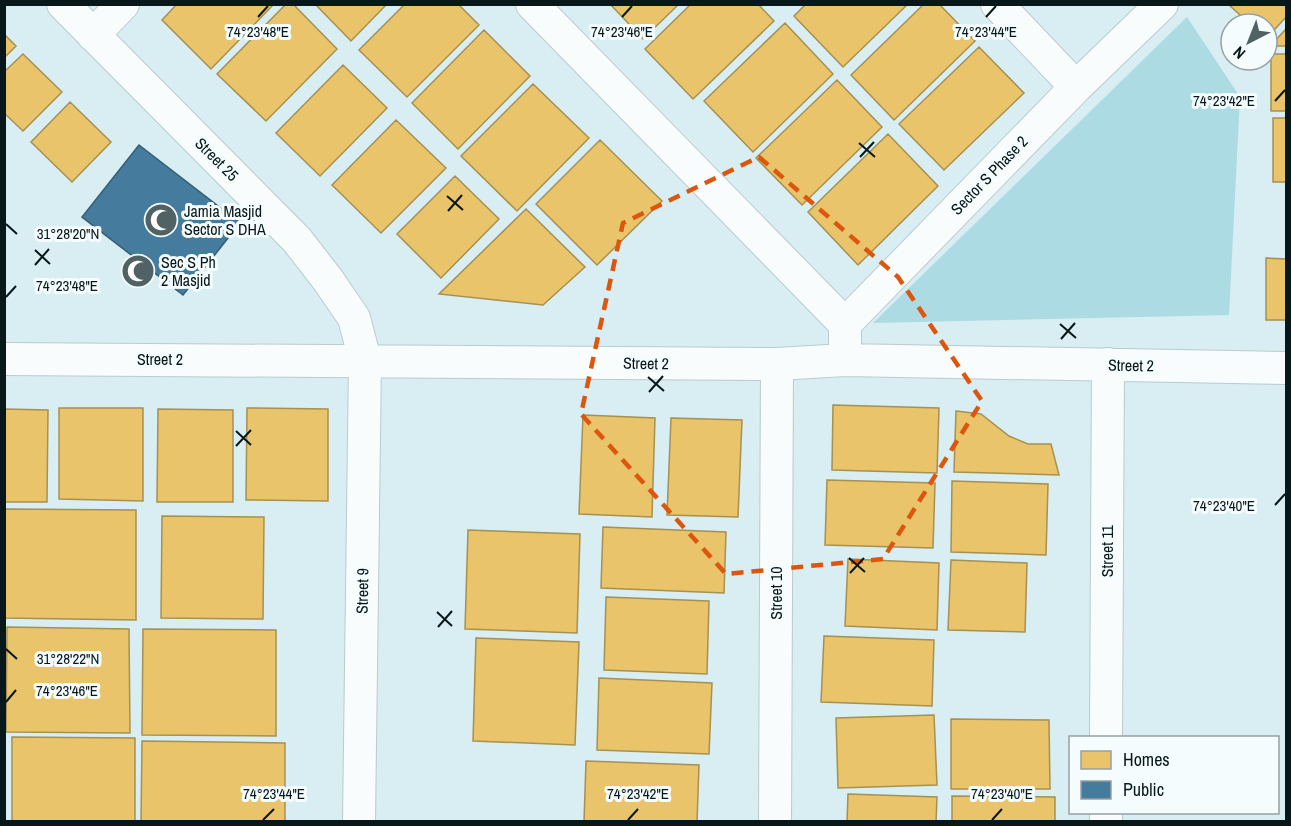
<svg xmlns="http://www.w3.org/2000/svg" width="1291" height="826" font-family="'Archivo Narrow',sans-serif">
<rect width="100%" height="100%" fill="#d8eef2"/>
<!-- green -->
<path fill="#acdbe4" d="M1187,17l53,80 -11,218 -356,8z"/>
<!-- homes -->
<path fill="#e9c46a" stroke="#a69052" stroke-width="1.5" d="M177,4h97l-63,65 -49,-49z
M286,4h7l44,45 -71,72 -49,-47z
M315,4h72l-36,37z
M405,4h53l21,21 -72,72 -48,-47z
M610,4h69l-36,35z
M691,4h67l16,17 -81,78 -48,-50z
M806,4h102l-65,63 -49,-51z
M924,4h15l36,37 -81,79 -43,-45z
M1228,4h58v13l-19,21v-14h-17z
M785,23l48,51 -80,78 -49,-51z
M1286,29v17h-16z
M484,30l46,46 -72,73 -46,-46z
M4,34l12,12 -12,12z
M979,47l45,46 -80,77 -45,-46z
M23,54l39,38 -39,39 -19,-18v-41z
M1271,54h15v57h-15z
M343,65l44,43 -67,68 -44,-43z
M837,80l45,47 -80,78 -46,-47z
M533,84l56,54 -72,73 -56,-55z
M70,102l41,40 -39,40 -41,-40z
M1273,118h13v64h-13z
M396,120l50,48 -65,65 -49,-48z
M888,134l50,52 -80,79 -50,-53z
M600,140l62,61 -65,64 -61,-61z
M455,176l44,43 -58,59 -44,-44z
M526,209l59,58 -42,38 -104,-11z
M1266,258l20,1v61h-20z
M833,405l106,3 -2,65 -105,-3z
M59,408h84v93l-84,-2z
M247,408l81,1v92l-82,-1z
M4,409l44,1 -1,92h-43z
M158,409l75,1v92h-76z
M956,411l25,3 28,22 19,8h23l8,31 -105,-3z
M583,415l72,3 -3,99 -73,-3z
M671,418l71,2 -4,97 -71,-2z
M827,480l108,3 -2,65 -108,-3z
M952,481l96,3 -2,71 -95,-3z
M4,509l132,1v110l-132,-2z
M162,516l102,1 -1,102 -102,-1z
M603,527l123,5 -2,61 -123,-5z
M468,530l112,4 -3,99 -112,-4z
M848,559l91,4 -2,67 -92,-4z
M951,560l76,3 -2,69 -77,-2z
M606,597l103,4 -2,73 -103,-4z
M7,627l122,2 1,104 -124,-1z
M143,629l133,1v106l-134,-1z
M824,636l110,4 -2,66 -111,-4z
M476,638l103,4 -4,103 -102,-4z
M599,678l113,5 -3,71 -112,-4z
M934,715l3,70 -99,3 -2,-70z
M951,719l98,1 1,69h-99z
M12,737l123,1v84h-123z
M142,741l143,2v79h-144z
M586,761l113,4 -2,57h-113z
M848,794l89,3 -1,25h-89z
M952,796l103,1v25h-103z"/>
<!-- public -->
<path fill="#457b9d" stroke="#335d75" stroke-width="1.5" d="M139,145l101,78 -57,72 -101,-78z"/>
<g fill="none" stroke-linecap="round" stroke-linejoin="round">
<defs>
<path id="street" d="M63,4l234,236 31,40 26,38 11,42 -6,462
M532,4l313,320
M997,4l79,83
M93,35l30,-31
M4,359l773,5 68,-4 441,8
M845,360v-36l231,-237 86,-83
M1106,738l2,-374
M775,822l2,-458
M1106,822v-10"/>
</defs>
<!-- street casing -->
<use href="#street" stroke="#bacbce" stroke-width="34"/>
<!-- street -->
<use href="#street" stroke="#f9fcfd" stroke-width="32"/>
</g>
<!-- marked area -->
<path fill="none" stroke="#dd560d" stroke-width="4.5" stroke-dasharray="12 8" stroke-linejoin="round" d="M759,157l139,120 84,124 -99,158 -157,15 -145,-160 42,-191z"/>
<!-- ticks -->
<path fill="none" stroke="#081719" stroke-width="2" d="M258,17l10,-11M622,17l10,-11M986,17l10,-11M1275,101l10,-11M859,143l16,14M860,157l14,-15M447,196l16,14M448,211l14,-16M6,224l11,10M35,250l15,14M35,265l14,-16M6,297l10,-11M1060,324l16,14M1061,339l14,-16M648,377l16,14M649,392l14,-16M236,431l15,14M236,446l15,-16M1275,505l10,-11M849,558l16,14M850,573l14,-15M437,612l15,14M438,627l14,-16M6,649l11,10M6,702l10,-12M263,820l11,-11M628,820l10,-11M992,820l10,-11"/>
<!-- icons -->
<defs>
<symbol id="mosque-disc" viewBox="-11 -11 22 22"><circle r="9.5" fill="#516265" stroke="#f4fcfe"/><path d="M3.5-4.9A6 6 0 1 0 3.5 4.9A5 5 0 1 1 3.5-4.9Z" fill="#fff"/></symbol>
</defs>
<g fill-rule="evenodd">
<use href="#mosque-disc" x="142" y="201" width="38" height="38"/>
<use href="#mosque-disc" x="119" y="252" width="38" height="38"/>
</g>
<g text-anchor="middle" stroke-width="6" stroke-linejoin="round" paint-order="stroke">
<!-- street labels -->
<g font-size="16" fill="#081719" stroke="#f4fcfe">
<text transform="translate(217 159) rotate(45)" y="6">Street 25</text>
<text transform="translate(989 175) rotate(-46)" y="6">Sector S Phase 2</text>
<text x="160" y="365">Street 2</text>
<text transform="translate(646 363) rotate(1)" y="6">Street 2</text>
<text transform="translate(1131 365) rotate(1)" y="6">Street 2</text>
<text transform="translate(1107 551) rotate(-90)" y="6">Street 11</text>
<text transform="translate(362 591) rotate(-89)" y="6">Street 9</text>
<text transform="translate(776 593) rotate(-90)" y="6">Street 10</text>
</g>
<!-- poi labels -->
<g font-size="16" fill="#081719" stroke="#f4fcfe" text-anchor="start">
<text x="184" y="217">Jamia Masjid<tspan x="184" dy="18">Sector S DHA</tspan></text>
<text x="161" y="268">Sec S Ph<tspan x="161" dy="18">2 Masjid</tspan></text>
</g>
</g>
<g font-size="15" text-anchor="middle" fill="#081719" stroke="#f4fcfe" stroke-width="6" stroke-linejoin="round" paint-order="stroke">
<text x="258" y="37">74°23'48"E</text>
<text x="622" y="37">74°23'46"E</text>
<text x="986" y="37">74°23'44"E</text>
<text x="1224" y="106">74°23'42"E</text>
<text x="68" y="239">31°28'20"N</text>
<text x="67" y="291">74°23'48"E</text>
<text x="1224" y="511">74°23'40"E</text>
<text x="68" y="664">31°28'22"N</text>
<text x="67" y="696">74°23'46"E</text>
<text x="274" y="799">74°23'44"E</text>
<text x="638" y="799">74°23'42"E</text>
<text x="1002" y="799">74°23'40"E</text>
</g>
<!-- border -->
<rect width="1291" height="826" fill="none" stroke="#081719" stroke-width="12"/>
<!-- legend -->
<rect x="1069" y="736" width="210" height="78" fill="#f4fcfe" stroke="#96a0a2" stroke-width="1.5"/>
<rect x="1081" y="751" width="30" height="18" fill="#e9c46a" stroke="#96a0a2" stroke-width="1.5"/>
<text x="1123" y="766" font-size="18" fill="#081719">Homes</text>
<rect x="1081" y="781" width="30" height="18" fill="#457b9d" stroke="#96a0a2" stroke-width="1.5"/>
<text x="1123" y="796" font-size="18" fill="#081719">Public</text>
<!-- north arrow -->
<g transform="translate(1249 42) rotate(222)"><circle r="28" fill="#f4fcfe" stroke="#96a0a2" stroke-width="1.5"/>
<path d="M0-4.5L10 22L0 15L-10 22Z" fill="#516265"/>
<text y="-9" font-size="16" font-weight="bold" text-anchor="middle" fill="#081719">N</text>
</g>
</svg>
